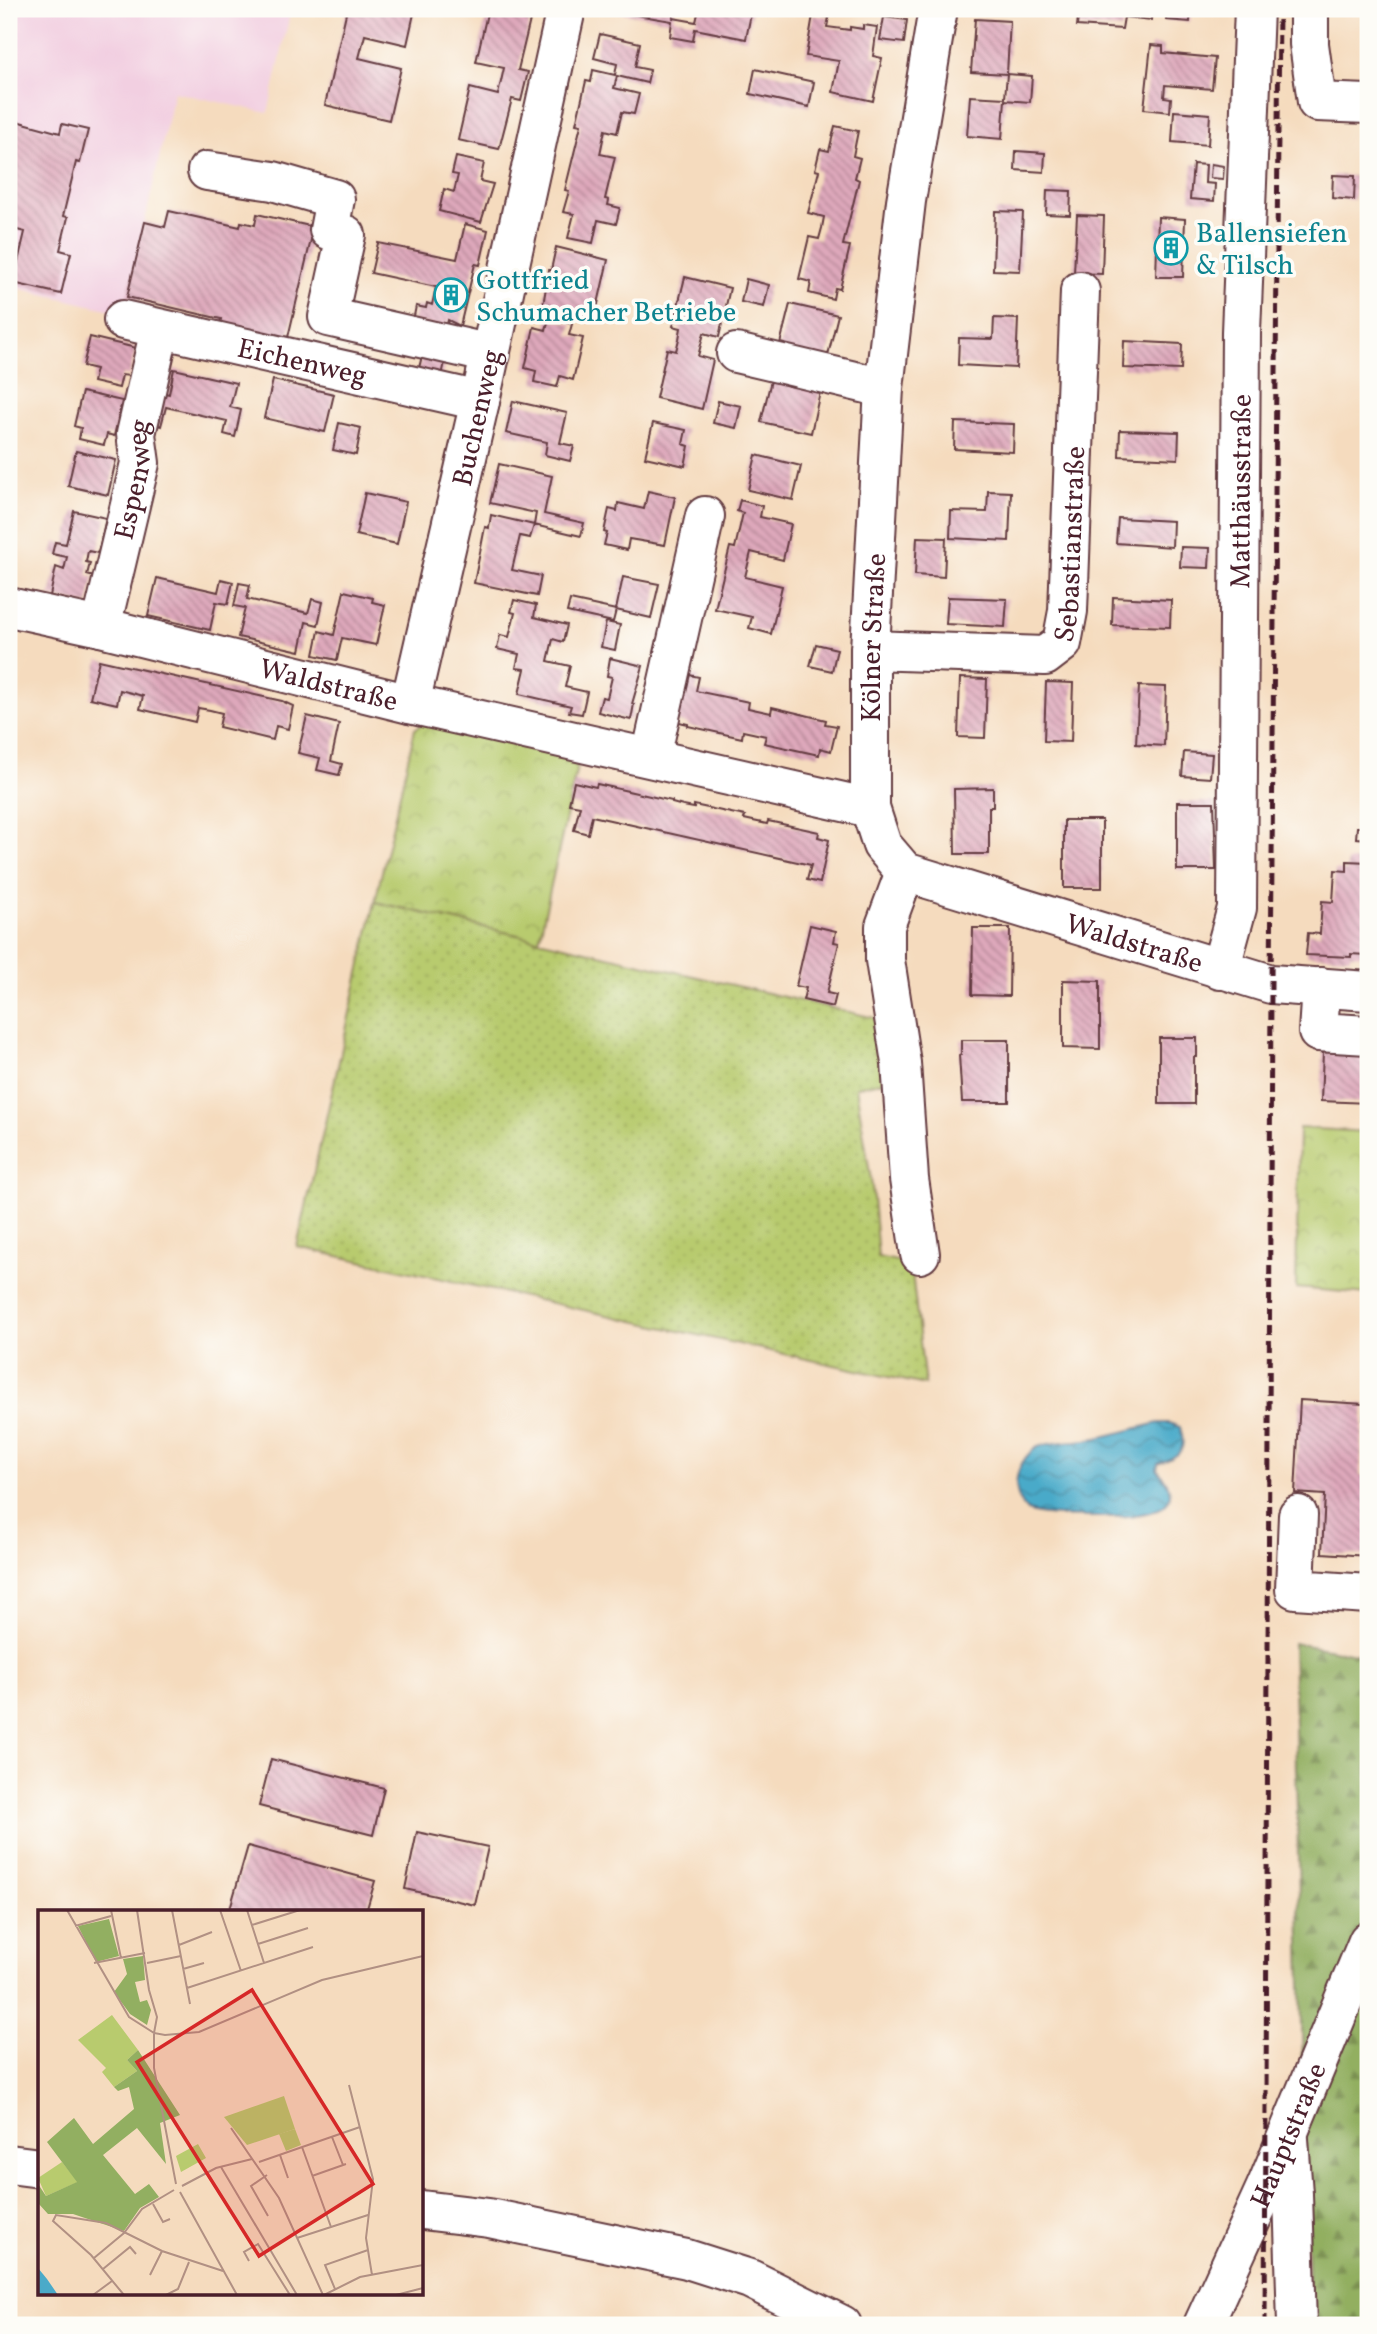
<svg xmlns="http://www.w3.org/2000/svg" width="1377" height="2334" font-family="Vollkorn,serif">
<defs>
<pattern id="forest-firs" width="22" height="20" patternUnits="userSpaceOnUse" patternTransform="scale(1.75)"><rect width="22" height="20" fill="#92af61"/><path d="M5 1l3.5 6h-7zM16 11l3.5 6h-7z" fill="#798e50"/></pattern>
<pattern id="park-crowns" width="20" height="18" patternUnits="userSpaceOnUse" patternTransform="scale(1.75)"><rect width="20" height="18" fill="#b8cb6e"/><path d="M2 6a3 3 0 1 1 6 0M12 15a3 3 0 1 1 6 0" fill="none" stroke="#a0ae5f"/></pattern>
<pattern id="garden-dots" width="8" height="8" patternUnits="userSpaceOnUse" patternTransform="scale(1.75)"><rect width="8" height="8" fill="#b8cb6e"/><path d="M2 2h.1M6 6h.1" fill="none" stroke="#a0ae5f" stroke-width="1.8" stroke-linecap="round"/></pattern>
<pattern id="water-waves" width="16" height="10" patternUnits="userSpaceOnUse" patternTransform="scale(1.75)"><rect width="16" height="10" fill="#4aaac9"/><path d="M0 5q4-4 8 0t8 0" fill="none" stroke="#408aa3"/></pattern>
<pattern id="building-back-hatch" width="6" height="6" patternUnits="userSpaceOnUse" patternTransform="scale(1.75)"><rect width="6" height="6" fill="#dea8bb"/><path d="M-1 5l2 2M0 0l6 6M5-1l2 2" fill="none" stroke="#b68898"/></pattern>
</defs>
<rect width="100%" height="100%" fill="#fdfcf7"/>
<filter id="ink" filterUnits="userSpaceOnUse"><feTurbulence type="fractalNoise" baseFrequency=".0143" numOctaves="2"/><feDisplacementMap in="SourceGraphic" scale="14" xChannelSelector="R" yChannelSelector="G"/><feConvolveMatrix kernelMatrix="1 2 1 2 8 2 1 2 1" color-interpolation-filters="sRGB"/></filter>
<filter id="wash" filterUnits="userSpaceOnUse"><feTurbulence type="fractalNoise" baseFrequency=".00686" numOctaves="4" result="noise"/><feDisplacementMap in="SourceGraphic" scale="28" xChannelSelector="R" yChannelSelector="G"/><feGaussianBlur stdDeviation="1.57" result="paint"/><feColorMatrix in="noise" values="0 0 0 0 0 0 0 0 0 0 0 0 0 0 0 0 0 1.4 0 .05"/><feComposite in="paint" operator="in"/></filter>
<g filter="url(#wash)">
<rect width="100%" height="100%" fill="#f5dbbe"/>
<!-- built -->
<path fill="#f2cfe1" d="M14,9h277l-23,104 -94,-21 -50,221 -115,-27v-270z"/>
<!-- forest -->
<path fill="url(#forest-firs)" stroke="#6e6746" stroke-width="2" d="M1293,1643l75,13v669h-59z"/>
<!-- park -->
<path fill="url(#park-crowns)" stroke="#81754c" stroke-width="2" d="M423,723l156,35 -40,182 -164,-38 40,-173z
M1299,1128l69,4v162l-72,-6z"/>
<!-- garden -->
<path fill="url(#garden-dots)" stroke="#81754c" stroke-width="2" d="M375,902l500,116 11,63 -30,6 16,99 6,71 33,7 14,121 -628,-138z"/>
<!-- water -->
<path fill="url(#water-waves)" stroke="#4a647a" stroke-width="2" d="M1159,1423h10l11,4c8,26 -1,28 -22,37l-1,5c25,30 12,41 -22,46 -16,3 -94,3 -107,-4 -10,-6 -13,-23 -11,-34 2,-12 11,-25 21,-30 15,-6 32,-5 48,-7 24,-4 49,-12 73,-17z"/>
<g id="blocks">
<!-- building -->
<path fill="url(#building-back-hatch)" d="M347,9h68l-8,36 -42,-10 -6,23 42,10 -12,52 -64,-15z
M488,9h24l-2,6 20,5 -12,50 10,2 -7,29 -9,-2 -13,50 -41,-9 12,-52 28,7 6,-27 -28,-6z
M619,9h56l-2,9 23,4 3,-13h53l-6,30 -51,-10 -2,12 -23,-4 2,-16 -54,-9z
M1079,9h22v6l16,1 1,-7h34l-1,11 -27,-3 -2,12 -45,-3z
M1167,9h24l-1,13 -24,-2z
M1194,9h24v4l-24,-2z
M813,15l16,2 -2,10 23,3v-3l13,2v-4l14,2 -4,29 9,2 -9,43 -40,-9 6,-31 -33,-5z
M884,17l23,3 -3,23 -24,-3z
M975,19l35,2 -3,53 -36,-2z
M600,34l40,9 -5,24 15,3 -3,13 -30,-7 -3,12 25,6 -5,20 -12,-2 -5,21 -12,-3 -5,24 15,3 -10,42 4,1 -1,5 12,3 -4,16 -18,-4 -5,23 -25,-5 6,-24 -11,-2 6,-21 -4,-1 16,-65 -5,-1 10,-43 5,1 2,-12 22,5 2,-11 -23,-6z
M1151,45l12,1v7l52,5 -3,31 -47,-4 -1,12 7,1 -1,14 -26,-3z
M755,69l59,13 -5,25 -59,-13z
M1007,74l25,2 -2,26 -25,-2 -3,39 -35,-3 3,-40 35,2z
M1174,111l36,3 -2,31 -36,-3z
M9,119l51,14 2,-9 26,6 -8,33 -4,-1 -13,54 5,1 -8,33 11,3 -10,41 -48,-11 12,-51 -16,-4z
M835,126l23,5 -5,25 7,2 -5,20 4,2 -16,65 7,1 -10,43 -5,-1 -2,11 -24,-6 2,-11 -12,-3 10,-42 10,2 3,-11 2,-11 -16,-4 11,-42 -4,-1 5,-21 9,2z
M1016,151l29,2 -1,19 -29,-2z
M456,157l28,6 -4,18 13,3 -12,38 -42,-11 5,-22 10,3 4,-17 -6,-1z
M1193,164l13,1 -1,18 10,1 -1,17 -24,-2z
M1211,164l13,2 -1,13 -13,-1z
M1333,175l22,1 -1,24 -22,-2z
M1047,190l24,1 -1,24 -24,-1z
M169,211l71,16 1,-5 14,3 2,-11 57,13 -29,123 -67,-16 3,-15 -94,-22 18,-75 20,5z
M995,211l28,1 -3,59 -27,-1z
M1077,215l27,1 -2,58 -28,-1z
M1158,217l27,2 -2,58h-27z
M465,224l23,6 -8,35 -5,-1 -15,62 -12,-6 -2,8 -33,-7 3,-15 10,2 1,-5 5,2 4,-18 -65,-14 7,-30 79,16z
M556,247l52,13 -13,57 -52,-12 6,-35h2z
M685,277l45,11 -11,49 -15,-4 -6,23 15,4 -11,49 -46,-11 11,-49 9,2 3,-12 2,-11 -8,-2z
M746,279l23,6 -5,22 -23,-5z
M790,304l48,11 -11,44 -48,-11z
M549,318l23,6 -3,11 14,3 -10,42 -13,-4 -3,11 -23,-5 2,-11 -11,-3 9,-41 12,3z
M994,318l24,1 -2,49 -58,-3 1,-27 34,1z
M90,337l46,11 -7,28 -7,-1 -3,13 -26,-6 3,-13 -13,-3z
M1124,341l58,3 -1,26 -58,-2z
M422,356l23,6 -5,23 -24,-5z
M174,369l62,14 -6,24 11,3 -6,27 -11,-3 3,-13 -61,-14 -5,19 -11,-3 7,-32 12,3z
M772,376l49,11 -10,46 -50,-11z
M273,380l61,14 -9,38 -61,-14z
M82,392l40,9 -8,35 -7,-2 -3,11 -25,-6 2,-11 -7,-2z
M513,401l54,12 -7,30 14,3 -4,15 -25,-6 2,-13 -41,-9z
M718,401l23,5 -5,22 -23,-5z
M955,422l59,2 -1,28 -59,-3z
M339,423l22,5 -5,27 -23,-5z
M653,423l33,7 -3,14 6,2 -4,20 -40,-9z
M1120,430l59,2 -1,27 -59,-3z
M76,451l40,9 -8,35 -40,-9z
M756,455l45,11 -8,34 -45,-10z
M499,464l53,12 -8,38 40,9 -3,13 -47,-11 2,-12 -46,-10z
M648,491l27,6 -10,48 -36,-6 -2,11 -23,-5 3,-12 -3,-1 5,-23 8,2 1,-8 26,6z
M988,491l23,1 -2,49 -59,-3 1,-27 36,1z
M365,493l41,9 -9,42 -41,-9z
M740,500l22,6 -2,11 31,7 -8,36 -32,-8 -6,25 37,9 -11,48 -22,-6 3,-11 -37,-8 15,-62 5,1 8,-35 -6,-2z
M74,511l32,7 -8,35 -10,-2 -2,11 4,1 -3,12 7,2 -6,28 -38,-9 6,-29 8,3 3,-13 -15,-3 3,-12 11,2z
M491,515l43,10 -4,13 -10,-2 -8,34 29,6 -4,20 -63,-13 11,-56 4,1z
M1118,518l55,3 -1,26 -56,-4z
M917,537l29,1 -2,39 -29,-2z
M1181,547l29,1 -1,20 -29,-1z
M623,577l36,7 -8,34 -35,-8z
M157,578l61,14 3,-13 12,3 -5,22 -12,-2 -6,28 -62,-14z
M239,583l11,2 -3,14 61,14 4,-14 11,3 -5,23 -12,-3 -6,29 -62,-14 7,-29 -11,-2z
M344,591l29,7 -1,4 13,3 -9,40 -34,-7 -5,22 -23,-5 5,-24 15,4z
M948,597l59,2 -2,28 -59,-3z
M1113,597l58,3 -1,27 -58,-2z
M514,600l22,5 -2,12 33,8 -4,17 -10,-3 -5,22 22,5 -5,21 22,5 -5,22 -13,-2 2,-6 -52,-12 6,-25 -9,-1 3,-14 -22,-5 3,-14 9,2 6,-24 -4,-1z
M570,600l46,10 -3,12 -46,-10z
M606,622l14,3 -5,25 -14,-3z
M816,644l21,5 -5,22 -22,-5z
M610,658l33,8 -11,38h2l-3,16 -33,-8 4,-15 5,1 5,-21 -5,-1z
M99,660l183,41 11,5 -5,23 -12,-3 -3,14 -54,-13 3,-14 -12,-3 -12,-2 -3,14 -55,-13 3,-13 -23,-6 -3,14 -27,-6z
M685,674l14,3 -3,14 53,11 -1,6 23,5 1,-6 54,13 -1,4 12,2 -6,25 -11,-3 -1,7 -55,-12 2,-7 -23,-5 -1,7 -54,-12v-2l-13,-3z
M960,678l27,1 -2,59 -27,-1z
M1046,682l27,1 -2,59 -27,-1z
M1139,686l27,1 -2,59 -28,-2z
M307,716l32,8 -8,37 11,3 -3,11 -22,-5 3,-12 -22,-5z
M1184,752l28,2 -2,24 -28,-2z
M1361,760h7v79l-12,-1 1,-11h6l3,-55 -6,-1z
M574,782l22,5 1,-3 75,17v2l11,3 11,2v-3l51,11 -1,3 23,5 1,-3 51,11 -1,5 11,3 -9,43 -13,-3 4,-15 -219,-49 -4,18 -14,-4 6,-24 -11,-2z
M993,788v19h-4v47h-34l-1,-65z
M1177,802h37l2,68h-39z
M1064,820h38v68h-38z
M1347,861l21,1v89l-2,4 -15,-1v3l-45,-2 2,-22 12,1 2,-33 11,1 2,-32 12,1z
M810,925l26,6 -2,11 5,1 -12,50 9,2 -3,12 -30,-7 3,-12 -10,-2z
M973,928h37l-1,68 -37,-1z
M1063,980l37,1v68l-37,-1z
M1159,1038h38v19h-3v47h-35z
M961,1040h48v62h-47l-3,-47 2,-1z
M1323,1052l45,2v49l-47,-2z
M1300,1400l64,4 -4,72h8v80l-46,-3 3,-58 -30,-2z
M271,1759l113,29 -11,47 -114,-29z
M417,1832l71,15 -13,58 -70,-16z
M248,1846l127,35 -9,31h-137z"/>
</g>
</g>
<g filter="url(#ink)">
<use href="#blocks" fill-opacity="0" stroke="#643b41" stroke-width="2"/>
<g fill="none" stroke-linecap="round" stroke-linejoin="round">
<defs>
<g id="minor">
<path d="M1309,9v35l8,58 51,2"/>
<path d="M207,171l66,10 62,18 -6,31 17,5 -18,82 163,37"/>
<path id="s1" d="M123,320l357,81"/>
<path d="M736,353l148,35"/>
<path id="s2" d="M9,607l92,20 309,77 460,104"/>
<path id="s3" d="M101,627l39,-164 -4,-29 24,-105"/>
<path id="s4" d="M870,650l175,6 17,-13 6,-32 12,-320"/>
<path id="s5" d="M410,704l70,-303 86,-392"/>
<path d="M651,757l54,-241"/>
<path id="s6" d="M905,872l-23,-27 -12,-37v-158l14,-262 22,-187 32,-192"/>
<path id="s7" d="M905,872l366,112 97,7"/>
<path d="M905,872l-20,54v34l16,103 8,116 11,75"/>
<path id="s8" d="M1220,970l17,-62 4,-576 13,-323"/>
<path d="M1321,987l-3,45 50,3"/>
<path d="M1298,1515l-3,74 73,5"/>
<path d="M1289,2139l4,55 4,131"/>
<path id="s9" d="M1203,2325l63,-138 102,-246"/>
</g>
<path id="major" d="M9,2164l31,4
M422,2210l67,8 198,41 63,20 92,46"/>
</defs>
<!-- minor casing -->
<use href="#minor" stroke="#643b41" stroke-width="42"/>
<!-- major casing -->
<use href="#major" stroke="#643b41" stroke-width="42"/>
<!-- minor -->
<use href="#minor" stroke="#fff" stroke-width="38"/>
<!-- major -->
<use href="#major" stroke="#fff" stroke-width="38"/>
<!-- rail -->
<path stroke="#4a1f2b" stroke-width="5" stroke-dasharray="10 5" stroke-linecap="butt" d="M1265,2325l6,-1341 8,-975"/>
</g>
</g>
<!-- icons -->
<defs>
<symbol id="building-ring" viewBox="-11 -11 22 22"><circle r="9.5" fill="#fdfcf7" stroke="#0f9aa8" stroke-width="1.5"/><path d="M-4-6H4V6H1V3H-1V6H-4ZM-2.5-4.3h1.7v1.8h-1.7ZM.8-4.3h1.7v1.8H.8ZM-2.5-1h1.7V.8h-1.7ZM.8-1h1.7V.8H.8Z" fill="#0f9aa8"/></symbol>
</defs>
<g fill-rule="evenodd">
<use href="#building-ring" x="1152" y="229" width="38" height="38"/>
<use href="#building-ring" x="432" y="276" width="38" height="38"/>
</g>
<g text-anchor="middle" stroke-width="7" stroke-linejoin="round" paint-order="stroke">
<!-- culture labels -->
<g font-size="28" fill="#0d838f" stroke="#fdfcf7" text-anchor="start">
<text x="1196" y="242">Ballensiefen<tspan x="1196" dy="32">&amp; Tilsch</tspan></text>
<text x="476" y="289">Gottfried<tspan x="476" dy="32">Schumacher Betriebe</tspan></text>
</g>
<!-- street labels -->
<g font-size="28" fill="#4a1f2b" stroke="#fdfcf7">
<text dy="10" stroke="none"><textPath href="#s1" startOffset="184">Eichenweg</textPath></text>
<text dy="10" stroke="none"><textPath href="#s5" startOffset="294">Buchenweg</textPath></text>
<text dy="10" stroke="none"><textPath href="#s3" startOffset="152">Espenweg</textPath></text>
<text dy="10" stroke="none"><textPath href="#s8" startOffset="481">Matthäusstraße</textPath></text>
<text dy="10" stroke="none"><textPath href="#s4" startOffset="296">Sebastianstraße</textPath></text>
<text dy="10" stroke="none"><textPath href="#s6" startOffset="245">Kölner Straße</textPath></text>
<text dy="10" stroke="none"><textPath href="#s2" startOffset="329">Waldstraße</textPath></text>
<text dy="10" stroke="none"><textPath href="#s7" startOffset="240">Waldstraße</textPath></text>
<text dy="10" stroke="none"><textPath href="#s9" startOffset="208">Hauptstraße</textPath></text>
</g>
</g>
<!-- overview -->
<g transform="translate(38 1910)">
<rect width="385" height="385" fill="#f5dbbe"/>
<path d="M74,105l26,35 -11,10 10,11 -23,16 -12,-15 4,-4 -28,-28zM24,252l16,20 -32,14 -8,-18z" fill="#b8cb6e"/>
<path d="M71,9l10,37 -23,6 -18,-36zM105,46l2,24 -10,2 5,20 7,-2 4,10 -4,15 -17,-11 -16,-22 13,-18 -4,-15zM100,140l42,65 -20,8 6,41 -29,-36 -34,27 32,39 14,-10 10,13 -19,11 -16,23 -51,-17h-25l-10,-11v-19l8,12 31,-14 -30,-40 27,-24 19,26 41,-35 -5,-22 -11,4 -4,-4 23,-16 -10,-11z" fill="#92af61"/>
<path d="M257,219l6,16 -15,6 -7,-17zM160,234l8,14 -25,14 -5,-16z" fill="#b8cb6e"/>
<path d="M246,186l11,33 -48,16 -23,-28z" fill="#b8cb6e"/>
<path d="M0,358l9,11 11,16h-20z" fill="#4aaac9"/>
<path fill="none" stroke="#b19083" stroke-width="2" d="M29,0l62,107 25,16v35l22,116M73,0l10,48M99,0l12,80 8,27 -3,16 11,2 34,-3 123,-52 101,-24M134,0l18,94M182,0l21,61M209,0l17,53M214,15l48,-15M37,16l36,-10M220,34l50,-16M141,35l33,-13M56,53l51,-10M109,53l34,-7M145,59l21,-6M149,78l126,-41M311,175l24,94 -7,59 6,37M193,218l48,70 44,97M294,227l11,28M264,237l29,80M242,245l8,23M221,252l101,-35M183,257l76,128M229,265l-16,11 17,30M274,266l34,-12M144,276l34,-18 36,-9M142,282l57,103M115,294l10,18 7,-3M259,328l71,-23M56,348l30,-25 18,-24 32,-19M211,351l-5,-9 14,-8 32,51M65,359l27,-22 6,7M112,365l12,-24M297,379l-10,-24 43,-15M55,385l19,-14M86,385l-33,-40 -38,-34 3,-6 50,8 56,28 61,20M128,385l12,-6 11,-27M286,385l36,-18 63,-12M358,385l27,-7"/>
<path fill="#d62828" fill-opacity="0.15" stroke="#d62828" stroke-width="3.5" d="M214,80l121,194 -114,72 -122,-194z"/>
<rect width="385" height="385" fill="none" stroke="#4a1f2b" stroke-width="3.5"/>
</g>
<!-- margin -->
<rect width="1377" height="2334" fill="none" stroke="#fdfcf7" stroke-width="35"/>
</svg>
